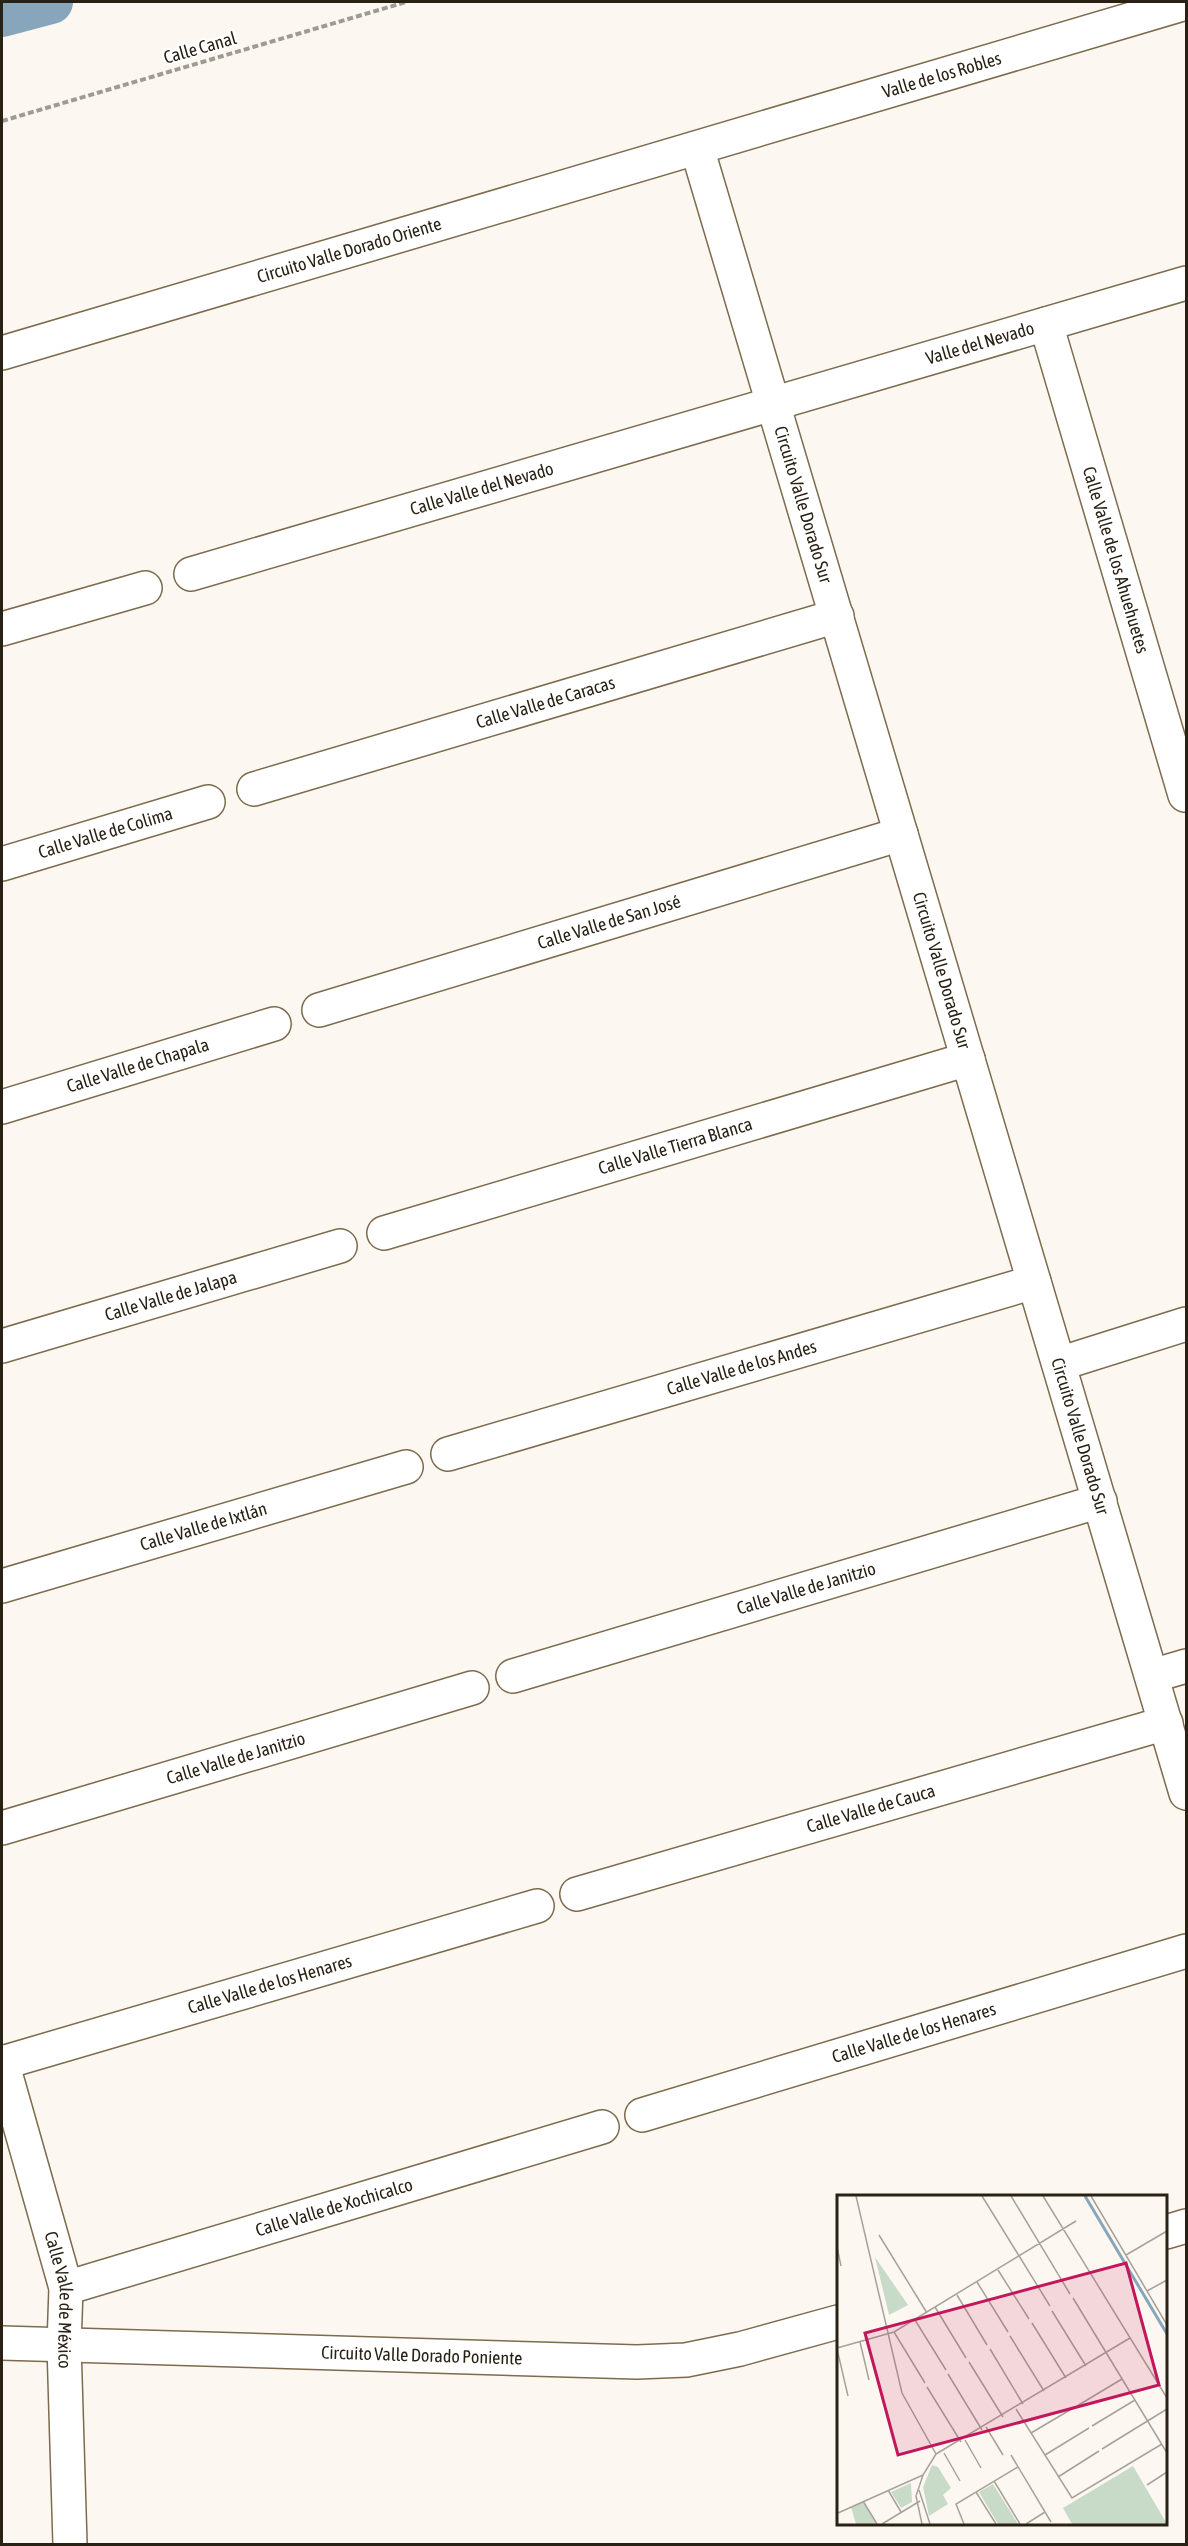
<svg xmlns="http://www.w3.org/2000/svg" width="1188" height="2546" font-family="'Asap Condensed',sans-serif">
<rect width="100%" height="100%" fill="#fcf8f1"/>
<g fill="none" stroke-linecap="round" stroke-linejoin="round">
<!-- canal -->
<path stroke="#88a6bb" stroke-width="44" d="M2,15l49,-13"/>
<defs>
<g id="minor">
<path id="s1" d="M1046,324l139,471"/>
<path id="s2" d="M191,574l995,-291"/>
<path d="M2,629l143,-41"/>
<path id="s3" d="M254,789l583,-173"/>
<path id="s4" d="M2,864l206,-62"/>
<path id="s5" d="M319,1010l582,-176"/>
<path id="s6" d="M2,1107l272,-83"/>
<path id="s7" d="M384,1233l584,-174"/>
<path id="s8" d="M2,1346l338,-100"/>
<path d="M1059,1364l127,-40"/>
<path id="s9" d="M448,1454l586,-172"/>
<path id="s10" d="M2,1586l404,-119"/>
<path id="s11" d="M513,1676l587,-175"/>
<path d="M1152,1676l34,-10"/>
<path id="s12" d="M2,1828l470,-140"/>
<path id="s13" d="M577,1894l589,-171"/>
<path id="s14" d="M2,2062l64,226 -2,57 6,199"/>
<path id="s15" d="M2,2063l535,-157"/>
<path id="s16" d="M642,2115l544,-164"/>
<path id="s17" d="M66,2288l536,-161"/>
</g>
<g id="tertiary">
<path id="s18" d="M697,148l489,1645"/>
<path id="s19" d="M2,353l1184,-350"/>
<path d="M1166,2232l20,-6"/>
<path id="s20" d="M2,2343l635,19 49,-2 54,-11 98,-27"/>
</g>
</defs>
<!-- minor casing -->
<use href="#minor" stroke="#7d6b4d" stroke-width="36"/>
<!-- tertiary casing -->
<use href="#tertiary" stroke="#7d6b4d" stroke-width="36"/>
<!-- path -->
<path stroke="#a09b91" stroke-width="4" stroke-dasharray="6 3" stroke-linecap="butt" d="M2,121l404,-119"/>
<!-- minor -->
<use href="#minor" stroke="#fff" stroke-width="33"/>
<!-- tertiary -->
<use href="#tertiary" stroke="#fff" stroke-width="33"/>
</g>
<g text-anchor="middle" stroke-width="5" stroke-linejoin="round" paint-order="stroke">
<!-- street labels -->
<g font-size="18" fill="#282114" stroke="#fff">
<text transform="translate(200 48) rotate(-16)" y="6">Calle Canal</text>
<text dy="6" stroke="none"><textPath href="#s19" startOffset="980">Valle de los Robles</textPath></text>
<text dy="6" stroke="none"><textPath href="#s19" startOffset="362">Circuito Valle Dorado Oriente</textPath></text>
<text dy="6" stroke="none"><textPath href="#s2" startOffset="822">Valle del Nevado</textPath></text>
<text dy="6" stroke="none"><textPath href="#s2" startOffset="303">Calle Valle del Nevado</textPath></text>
<text dy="6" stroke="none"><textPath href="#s18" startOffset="372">Circuito Valle Dorado Sur</textPath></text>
<text dy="6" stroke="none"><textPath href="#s1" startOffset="246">Calle Valle de los Ahuehuetes</textPath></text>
<text dy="6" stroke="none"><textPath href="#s3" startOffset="304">Calle Valle de Caracas</textPath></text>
<text dy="6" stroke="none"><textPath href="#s4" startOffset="108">Calle Valle de Colima</textPath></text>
<text dy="6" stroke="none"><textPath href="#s5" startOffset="303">Calle Valle de San José</textPath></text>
<text dy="6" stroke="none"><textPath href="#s18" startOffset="858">Circuito Valle Dorado Sur</textPath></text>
<text dy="6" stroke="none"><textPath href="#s6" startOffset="142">Calle Valle de Chapala</textPath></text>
<text dy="6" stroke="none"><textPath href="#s7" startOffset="304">Calle Valle Tierra Blanca</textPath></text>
<text dy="6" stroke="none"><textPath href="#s8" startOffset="176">Calle Valle de Jalapa</textPath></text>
<text dy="6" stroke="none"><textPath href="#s9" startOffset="306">Calle Valle de los Andes</textPath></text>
<text dy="6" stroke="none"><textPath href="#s18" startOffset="1344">Circuito Valle Dorado Sur</textPath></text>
<text dy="6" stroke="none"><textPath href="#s10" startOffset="210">Calle Valle de Ixtlán</textPath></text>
<text dy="6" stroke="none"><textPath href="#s11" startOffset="306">Calle Valle de Janitzio</textPath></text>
<text dy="6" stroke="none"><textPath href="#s12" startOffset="244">Calle Valle de Janitzio</textPath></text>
<text dy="6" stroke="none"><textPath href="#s13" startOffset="306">Calle Valle de Cauca</textPath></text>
<text dy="6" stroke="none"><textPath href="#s15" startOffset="279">Calle Valle de los Henares</textPath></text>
<text dy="6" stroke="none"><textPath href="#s16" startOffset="284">Calle Valle de los Henares</textPath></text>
<text dy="6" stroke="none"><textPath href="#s17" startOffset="280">Calle Valle de Xochicalco</textPath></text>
<text dy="6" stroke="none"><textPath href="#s14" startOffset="246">Calle Valle de México</textPath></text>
<text dy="6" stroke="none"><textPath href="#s20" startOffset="420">Circuito Valle Dorado Poniente</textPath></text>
</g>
</g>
<!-- overview -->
<g transform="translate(837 2195)">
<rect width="330" height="330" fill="#fcf8f1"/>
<path d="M38,62l33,48 -19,10zM95,270l6,2 13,21 -8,7 5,9 -19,12 -6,-29zM296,271l34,58h-95l-9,-16zM74,288l1,19 -11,6 -10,-16zM156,289l25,40h-20l-19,-32zM26,307l13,22h-20l-5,-17z" fill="#c8dac8"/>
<path fill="none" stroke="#88a6bb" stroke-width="3" d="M248,1l82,138"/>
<path fill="none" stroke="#a7a299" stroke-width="1.5" d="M19,1l46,197 34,61M145,1l68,110M174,1l59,98M206,1l124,202M254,1l76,129M42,40l48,78M0,52l4,19M289,60l41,-24M161,75l31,49M140,87l31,50M310,96l20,-11M120,100l30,50M236,103l94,155M98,112l31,51M215,116l34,55M78,125l31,50M195,128l34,55M57,137l31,51M173,141l34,55M23,147l9,38M0,153l57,-16 182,-111M0,154l11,47M153,154l33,55M132,167l34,55M111,179l34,56M90,192l34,55M240,211l45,-27M179,214l56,89 90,-54M255,231l43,-26M149,232l17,28M194,238l44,-26M128,245l16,28M265,254l65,-40M107,258l16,28M99,259l194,-116M174,260l40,67M208,260l44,-27M221,282l41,-26M157,286l26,43M310,290l20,-13M51,295l13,22M82,295l11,34M139,297l20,32M26,306l14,23M1,318l85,-38M45,329l38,-23M85,329l-6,-28 7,-21 13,-21M127,329l-8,-20 62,-37M189,329l19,-12"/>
<path fill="#c2185b" fill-opacity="0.15" stroke="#c2185b" stroke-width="3" d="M289,68l33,122 -261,70 -33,-122z"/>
<rect width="330" height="330" fill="none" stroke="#282114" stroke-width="3"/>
</g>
<!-- border -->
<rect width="1188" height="2546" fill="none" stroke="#282114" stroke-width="6"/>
</svg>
